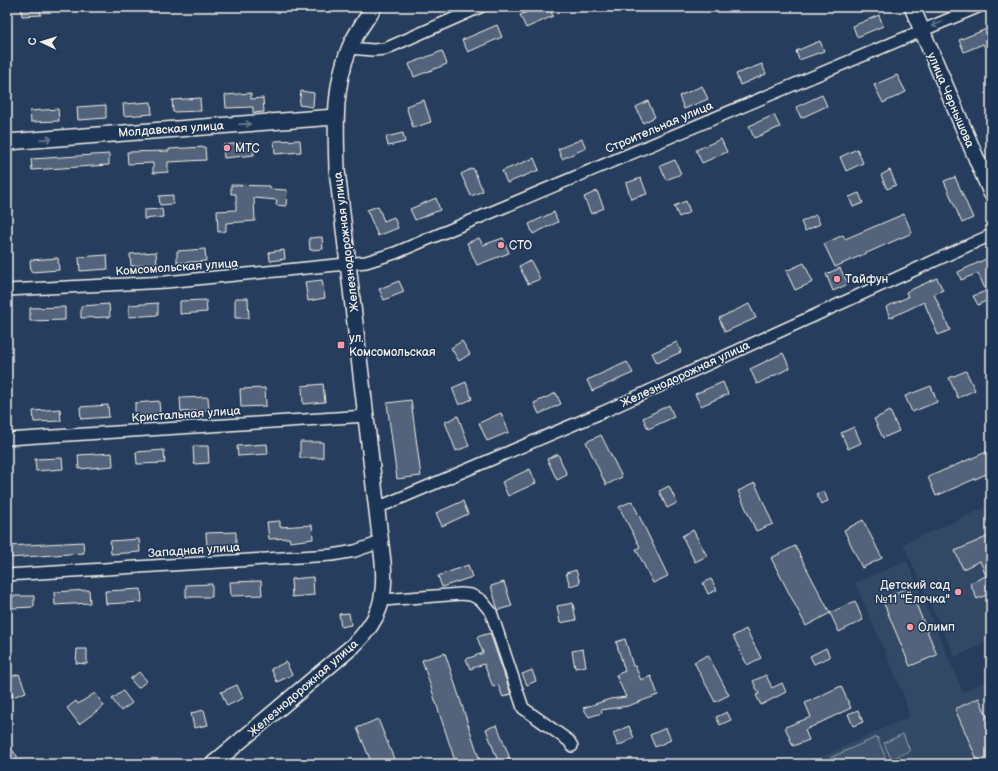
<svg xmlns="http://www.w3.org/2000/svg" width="998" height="771" font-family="'Balsamiq Sans',sans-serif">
<rect width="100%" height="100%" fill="#263d5d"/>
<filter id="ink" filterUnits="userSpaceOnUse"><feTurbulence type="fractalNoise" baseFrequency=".025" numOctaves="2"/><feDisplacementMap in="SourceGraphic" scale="8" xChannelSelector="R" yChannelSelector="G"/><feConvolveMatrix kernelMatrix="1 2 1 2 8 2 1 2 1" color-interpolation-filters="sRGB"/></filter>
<g filter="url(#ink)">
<!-- built -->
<path fill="#334966" d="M991,505v135l-36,17 -52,-113z
M907,561l56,131 28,-13v85h-185l103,-47 -4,-19 -50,-115z"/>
<!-- green -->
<path fill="#40546f" stroke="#9aa2ac" d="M903,734l7,17 -19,8 -7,-16z
M877,737l11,26 -72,1z"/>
<!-- building -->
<path fill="#52647b" stroke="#f4f1e8" d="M21,7h19l1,8 -19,1z
M539,7h10l4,9 -27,12 -6,-13z
M879,15l4,11 -26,11 -4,-11z
M497,25l5,12 -34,15 -6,-12z
M989,28l2,6v12l-6,2 -2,-4 -19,8 -5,-12z
M820,41l4,10 -25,9 -3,-9z
M442,51l5,13 -33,13 -5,-13z
M762,64l4,10 -26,11 -4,-11z
M897,75l9,17 -23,11 -9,-18z
M702,86l6,13 -24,10 -5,-13z
M301,91l13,2 -1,14 -14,-2z
M251,93v6l12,-1 1,14 -11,1v-6l-27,1 -1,-13z
M822,95l5,11 -26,12 -5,-11z
M200,98l1,13 -28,1 -1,-12z
M424,100l7,22 -18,6 -7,-22z
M648,101l7,16 -12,6 -7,-16z
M151,102l1,12 -28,2 -1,-12z
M106,105v13l-28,2 -1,-13z
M58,109l1,12 -28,1 -1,-11z
M774,115l6,12 -26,11 -5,-12z
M403,133l2,9 -17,4 -2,-9z
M582,139l4,9 -24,11 -4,-10z
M721,139l6,13 -25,11 -6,-13z
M300,140l1,12 -26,2 -1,-13z
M253,142l1,13 -30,3 -1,-13z
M205,147l1,13 -38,2v10l-15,1v-10l-25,1 -1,-12 42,-1v-2z
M857,149l6,14 -17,8 -6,-14z
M109,154v11l-77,5 -1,-11z
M534,158l5,12 -32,13 -5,-12z
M675,160l6,14 -15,6 -6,-14z
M473,168l10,23 -12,5 -10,-22z
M890,170l6,15 -9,4 -6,-14z
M955,177l18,41 -11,5 -18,-42z
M641,178l6,16 -16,5 -5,-16z
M231,185l39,1v3l17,1 -1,16 -10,-1 1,-5 -23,-2 1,23 -29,2v8l-8,1 -1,-21 19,-1v-16h-5z
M597,191l7,17 -13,6 -7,-17z
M859,193l4,10 -10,4 -4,-10z
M173,195v9l-13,1 -1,-9z
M436,198l4,12 -25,10 -5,-11z
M686,201l4,11 -11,5 -5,-11z
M378,206l6,15 10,-4 4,11 -20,8 -11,-26z
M162,209l1,8 -19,2v-9z
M554,212l4,10 -25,12 -4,-10z
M904,214l8,19 -77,34 -11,-23 19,-9 2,4z
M816,215l4,9 -15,7 -4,-9z
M322,237l1,12 -13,1 -1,-12z
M479,238l4,7 20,-7 6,15 -32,12 -10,-22z
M205,249l1,12 -29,2v-12z
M284,250l1,9 -15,2 -1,-9z
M156,252l1,12 -26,2 -1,-12z
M107,255l1,14 -28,2 -1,-14z
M58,258l1,12 -28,2 -1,-12z
M988,258l3,6v38l-1,-3 -12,6 -5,-9 13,-5 -8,-18 -17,7 -3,-8z
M531,261l9,18 -12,5 -9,-18z
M804,263l9,19 -18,8 -9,-19z
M840,268l8,16 -15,7 -7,-17z
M937,278l6,12 -9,4 16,36 -12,5 -14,-33 -34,16 -4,-11 22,-10 -2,-5z
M322,280l3,18 -17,3 -3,-19z
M399,281l5,11 -20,8 -5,-11z
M235,298h13l1,20h-14z
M206,300l1,12 -27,2v-13z
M158,303v12l-29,2v-12z
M109,304l1,13 -29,1v-12z
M749,304l7,14 -31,14 -6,-14z
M65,307v13l-35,1v-13z
M462,341l8,13 -11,7 -8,-13z
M677,342l4,10 -24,11 -5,-10z
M783,353l7,15 -33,16 -7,-15z
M627,362l6,11 -41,18 -5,-11z
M966,371l9,19 -17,8 -9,-20z
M466,382l6,17 -13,6 -7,-17z
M723,382l5,12 -27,12 -6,-12z
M323,384l2,18 -22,2 -1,-18z
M931,386l6,16 -25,10 -7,-16z
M265,388l1,18 -25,1 -1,-18z
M556,393l5,11 -22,10 -5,-11z
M208,397l1,13 -28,2 -1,-14z
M411,400l10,76 -24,3 -10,-76z
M159,401l1,13 -25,2v-13z
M108,405l1,12 -28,2 -1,-12z
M669,405l5,12 -26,12 -5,-11z
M60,409l1,12 -27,1 -1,-11z
M890,411l9,20 -16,7 -9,-19z
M501,413l8,19 -22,9 -8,-18z
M458,416l11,30 -13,5 -11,-29z
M854,427l7,16 -13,6 -7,-16z
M601,435l21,42 -16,8 -20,-43z
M300,442h23v16h-23z
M267,444l1,10 -30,2 -1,-10z
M193,446h15l1,17 -15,1z
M164,450l1,13 -28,1 -1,-12z
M991,450v22l-55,24 -8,-19z
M112,453l1,13 -34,3 -1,-14z
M558,454l9,21 -10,5 -10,-21z
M62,458l1,11 -27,2 -1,-12z
M530,469l6,14 -28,13 -6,-14z
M755,483l18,41 -17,7 -18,-40z
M669,486l8,17 -10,5 -8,-17z
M824,491l4,10 -7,3 -5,-10z
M463,501l5,13 -26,12 -6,-13z
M632,501l36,75 -15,7 -17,-34 4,-2 -21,-40z
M863,520l19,38 -20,10 -18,-38z
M280,521v6l32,-2 1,14 -23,3 -1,-4 -20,1 -2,-17z
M693,530l14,26 -12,6 -13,-26z
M236,532v13l-29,1 -1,-13z
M991,535v58l-14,6 -7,-16 16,-7 -6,-15 -17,8 -8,-18z
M139,539l1,13 -29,2 -1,-13z
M83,542l1,11 -76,5 -1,-12z
M795,546l35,67 -24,13 -35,-68z
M468,565l4,12 -30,10 -4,-11z
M576,570l4,13 -10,3 -4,-13z
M313,577l1,18 -22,2 -1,-18z
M711,579l6,11 -9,4 -5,-11z
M261,581l1,14 -31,1 -1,-14z
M504,582l8,24 -14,4 -7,-24z
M212,584v13h-26v-12z
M909,587l28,68 -27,11 -28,-67z
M141,589l1,13 -36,2 -1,-13z
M89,590l1,13 -35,2 -1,-13z
M12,596h22v11l-22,1z
M855,601l8,19 -24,12 -9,-19z
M573,603l3,17 -16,3 -3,-17z
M349,613l2,12 -10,2 -2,-13z
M746,629l15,29 -14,7 -14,-29z
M490,633l21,61 -8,3 -5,-12 -5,2 -9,-23 -14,5 -4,-10 17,-6 -6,-16z
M625,639l8,27h2l6,14 10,-4 7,19 -30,11 -27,4 1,3 -13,4 -6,-9 27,-9 16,-2 -10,-22 9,-4 -9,-29z
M826,648l4,9 -16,7 -4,-8z
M77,649h10v15l-11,-1z
M583,649l3,17 -11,2 -3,-17z
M445,653l35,108 -11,3h-13l-34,-104z
M708,655l21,40 -14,7 -21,-40z
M286,662l6,13 -15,7 -6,-13z
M532,670l4,11 -9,4 -5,-11z
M139,672l8,9 -9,7 -8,-9z
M19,674l7,18 -13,5 -6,-19z
M766,675l6,13 10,-5 4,9 -25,13 -5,-10 3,-1 -6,-13z
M237,685l6,13 -16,8 -6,-14z
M841,686l10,22 -46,22 4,10 -16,6 -8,-19 26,-10 -6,-14z
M123,691l9,12 -11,8 -9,-12z
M95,693l9,13 -25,18 -12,-16 9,-7 2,3z
M979,698l12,27v39h-12l-24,-55z
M204,710l4,15 -14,3 -3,-15z
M858,710l5,12 -10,4 -5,-12z
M727,712l4,8 -11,5 -4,-8z
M378,719l18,45h-24l-15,-36z
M497,725l12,31 3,8h-13l-13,-35z
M629,726l5,12 -16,8 -5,-13z
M666,728l5,12 -16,7 -5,-12z
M7,743l16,21h-16z"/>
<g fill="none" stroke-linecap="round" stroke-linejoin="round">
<defs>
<path id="street" d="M349,48l24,2 12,-1 95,-42
M7,290l159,-8 200,-20 29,-9 583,-246
M7,439l360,-23
M377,508l226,-96 388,-177
M7,575l325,-20 23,-4 26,-9
M383,600l78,-6 10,1 10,5 10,12 32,96 46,33 3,5"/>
<path id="secondary" d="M912,7l79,186
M7,142l328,-25
M213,764l141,-119c26,-26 32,-46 29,-83l-46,-392c-1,-41 -4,-81 12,-121 6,-15 16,-28 25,-42"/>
</defs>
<!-- street casing -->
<use href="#street" stroke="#f4f1e8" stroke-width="14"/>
<!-- secondary casing -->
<use href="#secondary" stroke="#f4f1e8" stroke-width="18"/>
<!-- street -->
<use href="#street" stroke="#1d3557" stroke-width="11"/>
<!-- secondary -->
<use href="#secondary" stroke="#1d3557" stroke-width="15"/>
</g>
<!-- one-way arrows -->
<defs><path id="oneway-shaft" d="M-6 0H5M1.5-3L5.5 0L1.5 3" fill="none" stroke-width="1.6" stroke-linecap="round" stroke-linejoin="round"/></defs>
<g stroke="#68778a">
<use href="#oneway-shaft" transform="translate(937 24) rotate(158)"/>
<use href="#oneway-shaft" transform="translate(245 124) rotate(-4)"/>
<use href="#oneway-shaft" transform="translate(46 139) rotate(-4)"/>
</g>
</g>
<!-- markers -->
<g fill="#ff9aa2" stroke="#1d3557" stroke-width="1.5">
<circle cx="227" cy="148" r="4"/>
<circle cx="501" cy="245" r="4"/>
<circle cx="837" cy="279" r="4"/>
<rect x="337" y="341" width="8" height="8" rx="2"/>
<circle cx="958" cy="592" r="4"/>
<circle cx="910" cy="627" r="4"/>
</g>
<g text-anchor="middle" stroke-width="3" stroke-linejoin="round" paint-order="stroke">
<!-- street labels -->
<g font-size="12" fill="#f4f1e8" stroke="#1d3557">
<text transform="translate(951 100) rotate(67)" y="4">улица Чернышова</text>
<text transform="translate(659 127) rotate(-23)" y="4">Строительная улица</text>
<text transform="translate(171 129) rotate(-4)" y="4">Молдавская улица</text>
<text transform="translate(346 242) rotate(-97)" y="4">Железнодорожная улица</text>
<text transform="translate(177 267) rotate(-4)" y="4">Комсомольская улица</text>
<text transform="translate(685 374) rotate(-25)" y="4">Железнодорожная улица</text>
<text transform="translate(186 414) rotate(-4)" y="4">Кристальная улица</text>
<text transform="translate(194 550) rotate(-4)" y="4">Западная улица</text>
<text transform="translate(303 688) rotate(-41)" y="4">Железнодорожная улица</text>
</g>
<!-- poi labels -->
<g font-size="12" fill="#f4f1e8" stroke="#1d3557" text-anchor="start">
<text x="235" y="152">МТС</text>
<text x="509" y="249">СТО</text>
<text x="845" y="283">Тайфун</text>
<text x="349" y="342">ул.<tspan x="349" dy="14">Комсомольская</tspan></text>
<text x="950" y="589" text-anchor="end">Детский сад<tspan x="950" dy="14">№11 "Ёлочка"</tspan></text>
<text x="918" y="631">Олимп</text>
</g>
</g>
<!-- margin -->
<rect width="998" height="771" fill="none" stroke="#1d3557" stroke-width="24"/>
<rect x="12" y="12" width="974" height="747" fill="none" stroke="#f4f1e8" stroke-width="1.5" filter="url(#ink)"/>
<!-- north arrow -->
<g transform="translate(42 42) rotate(274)" stroke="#1d3557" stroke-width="3" paint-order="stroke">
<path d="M0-3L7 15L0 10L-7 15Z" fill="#f4f1e8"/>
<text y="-6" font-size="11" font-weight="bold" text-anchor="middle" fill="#f4f1e8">С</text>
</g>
</svg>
